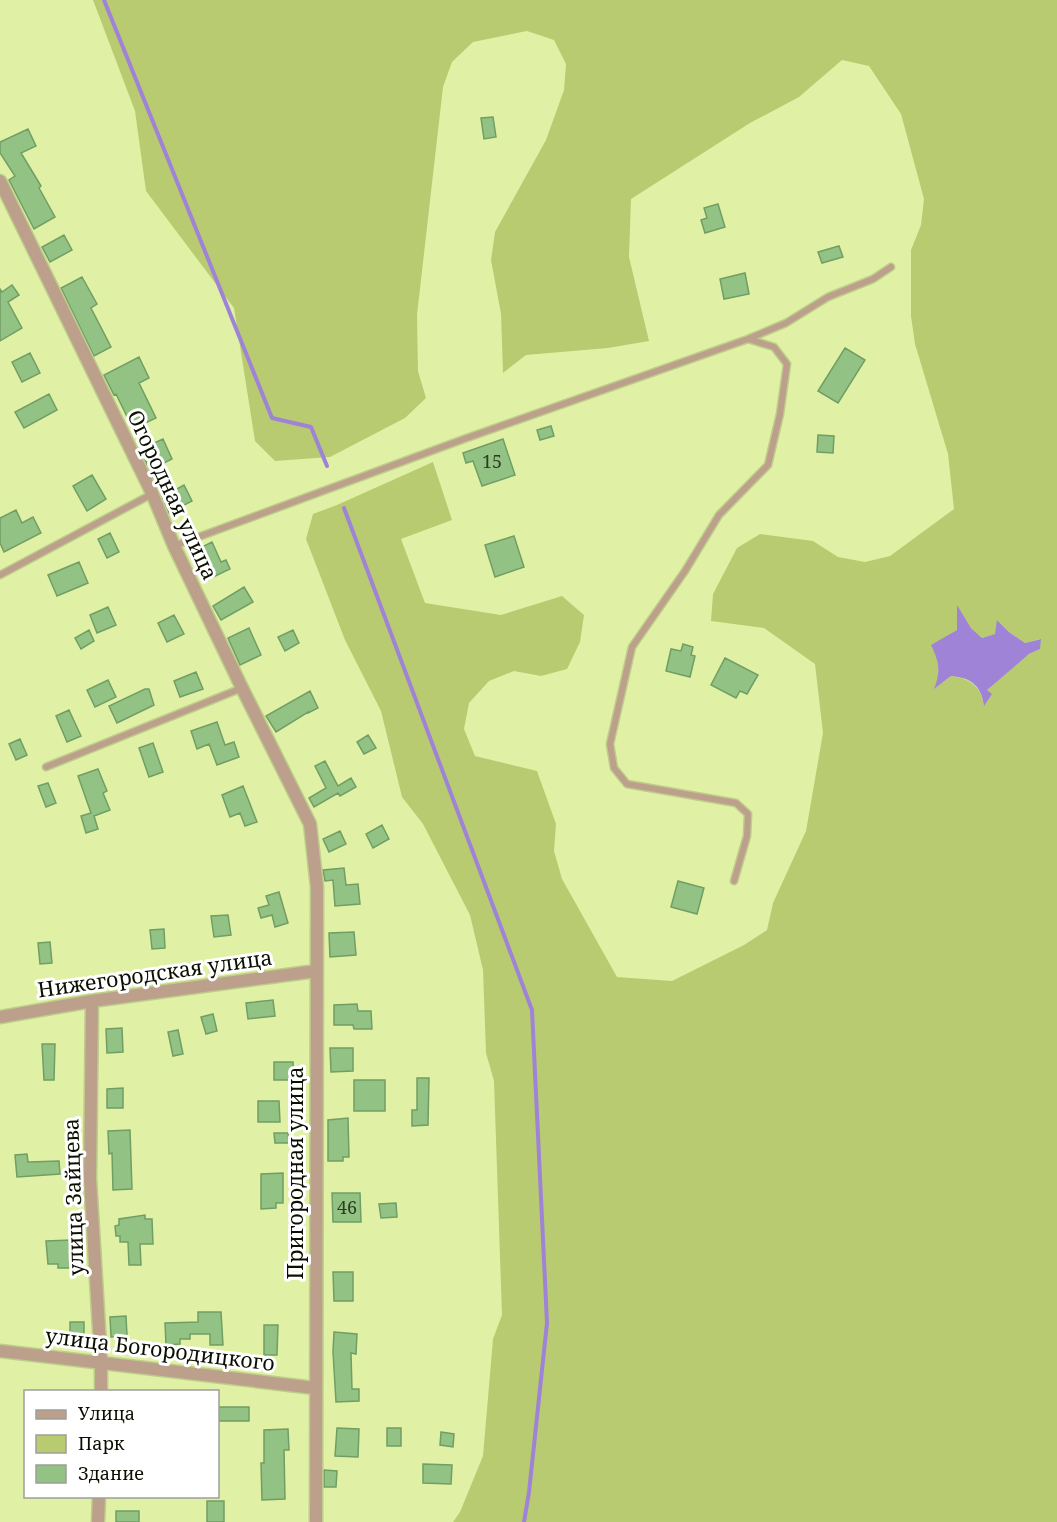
<svg xmlns="http://www.w3.org/2000/svg" width="1057" height="1522" font-family="'Noto Serif',serif">
<rect width="100%" height="100%" fill="#e0f1a5"/>
<!-- green -->
<path fill="#b9cb70" fill-rule="evenodd" d="M93,0h964v1522h-604l7,-10 23,-56 10,-117 9,-24 -8,-234 -8,-28 -3,-83 -13,-55 -47,-91 -21,-27 -21,-86 -36,-71 -39,-101 7,-25 24,-9 96,-43 19,58 -51,19 24,64 76,12 61,-19 22,19 -4,27 -13,27 -26,7 -27,-5 -25,10 -20,22 -5,26 11,27 62,15 19,53 -2,27 8,28 55,98 55,4 72,-36 23,-15 6,-27 33,-72 17,-98 -8,-69 -51,-36 -53,-7 2,-27 24,-46 23,-14 53,7 25,16 27,5 25,-6 64,-47 -6,-55 -33,-110 -4,-28v-66l10,-25 3,-26 -23,-85 -32,-48 -27,-6 -43,37 -49,26 -119,76 -2,58 20,84 -41,7 -82,7 -23,18 -2,-59 -10,-54 4,-28 51,-92 18,-50 2,-26 -12,-24 -27,-9 -54,11 -21,20 -9,25 -26,228 1,56 8,27 -21,20 -75,39 -55,4 -20,-20 -21,-133 -88,-117 -11,-80zM957,606l14,22 11,10 14,-4 2,-13 11,11 16,11 15,-4v10l-11,5 -35,29 -7,7 -3,15c-3,-19 -15,-27 -33,-29l-16,12 4,-12 -2,-19 6,-18 14,-9z"/>
<!-- water -->
<path fill="#9f83d6" d="M957,605l14,23 11,10 13,-4 2,-14 12,12 16,11 16,-4 -1,10 -11,5 -42,36 5,4 -8,12c-3,-21 -13,-28 -33,-30l-17,13c7,-17 5,-28 -3,-44l26,-15z"/>
<g fill="none" stroke-linecap="round" stroke-linejoin="round">
<!-- stream -->
<path stroke="#9f83d6" stroke-width="4" d="M104,0l168,418 39,9 16,39
M344,508l188,502 15,313 -18,169 -5,30"/>
</g>
<!-- building -->
<path fill="#93c285" stroke="#719e63" stroke-width="1.5" d="M493,117l3,20 -12,2 -3,-21z
M28,129l8,17 -15,7 20,33 -2,2 16,29 -21,12 -25,-49 6,-4 -15,-23v-11z
M718,204l7,23 -20,6 -4,-13 6,-2 -3,-10z
M64,235l8,15 -22,12 -8,-15z
M839,246l4,11 -21,6 -4,-11z
M745,273l4,21 -25,5 -4,-20z
M82,277l15,27 -6,4 20,39 -17,9 -33,-68z
M12,285l7,10 -11,7 14,26 -22,13v-52l2,3z
M845,348l20,12 -27,43 -20,-12z
M30,353l10,20 -18,9 -10,-20z
M139,357l10,21 -10,5 17,35 -23,11 -17,-35 -2,1 -10,-20z
M49,394l8,16 -33,18 -9,-16z
M551,426l3,10 -14,4 -3,-10z
M818,435l16,1 -1,17 -16,-1z
M163,439l9,20 -10,5 13,26 9,-5 8,16 -23,12 -25,-55 5,-3 -4,-8z
M503,439l12,36 -33,11 -9,-25 -7,2 -3,-10z
M92,475l14,24 -19,12 -14,-25z
M16,510l6,13 11,-6 8,16 -37,19 -4,-9v-25z
M110,533l9,19 -12,6 -9,-19z
M514,536l10,31 -29,10 -10,-32z
M212,542l9,20 5,-2 4,9 -27,13 -13,-29z
M79,562l9,21 -31,13 -9,-21z
M244,587l9,15 -32,18 -8,-14z
M108,607l8,18 -19,8 -7,-18z
M174,615l10,19 -17,8 -9,-19z
M249,628l12,27 -21,10 -12,-27z
M89,630l5,11 -13,8 -6,-11z
M293,630l6,13 -14,8 -7,-14z
M683,644l10,3 -2,8 4,1 -5,21 -24,-6 5,-22 10,2z
M725,658l33,17 -11,19 -7,-3 -4,7 -25,-13z
M196,672l7,17 -23,8 -6,-16z
M108,680l8,17 -21,10 -8,-17z
M145,689h4l5,16 -37,18 -8,-17z
M310,691l8,17 -10,5v-1l-32,20 -10,-16z
M69,710l12,26 -14,6 -11,-26z
M217,722l8,23 9,-3 5,15 -22,8 -8,-21 -12,5 -6,-18z
M368,735l8,13 -12,6 -7,-12z
M20,739l7,16 -11,5 -7,-16z
M153,743l10,29 -14,5 -10,-29z
M325,761l13,25 13,-8 5,9 -16,9 -2,-3 -24,14 -5,-9 17,-10 -11,-22z
M98,769l9,22 -4,2 7,17 -16,6 4,13 -12,4 -5,-17 10,-3 -13,-37z
M48,783l8,20 -10,4 -8,-21z
M243,786l14,36 -12,4 -5,-13 -10,4 -8,-22z
M382,825l7,14 -16,9 -7,-14z
M340,831l6,13 -17,8 -6,-13z
M344,868l2,17 12,-1 2,20 -25,2 -2,-26 -8,1 -2,-11z
M678,881l26,7 -7,26 -26,-7z
M279,892l9,31 -13,4 -3,-12 -11,3 -3,-10 11,-3 -3,-9z
M228,915l3,20 -17,2 -3,-21z
M164,929l1,19 -13,1 -2,-19z
M354,932l2,23 -26,2 -1,-24z
M50,942l2,21 -12,1 -2,-21z
M273,1000l2,16 -27,3 -2,-16z
M357,1004l1,7h13l1,18h-18l-1,-4h-19v-20z
M213,1014l4,17 -11,3 -5,-17z
M122,1028l1,24 -16,1 -1,-24z
M178,1030l5,24 -10,2 -5,-24z
M42,1044h13l-1,36h-10z
M330,1048h23v23l-22,1z
M274,1062h19l1,18h-20z
M417,1078h12l-1,47 -16,1v-16h5z
M354,1080h31v31h-31z
M123,1088v20h-16v-19z
M258,1101h21l1,21h-22z
M348,1118l1,39h-6v4h-15v-41z
M130,1130l2,59 -19,1 -1,-37 -3,1 -1,-23z
M274,1133h14l1,10h-14z
M27,1154l1,8 31,-1 1,13 -43,3 -2,-22z
M283,1173v30h-7v5l-15,1v-35z
M332,1193h28l1,29h-28z
M396,1203l1,14 -16,1 -2,-14z
M145,1215v4h7l1,25h-13l1,21h-12l-1,-23h-8v-6h-4l-1,-10 4,-1v-6z
M71,1240l1,28h-14v-4h-10l-2,-23z
M333,1272h20v29h-19z
M198,1312h23l2,33h-13v-11h-20v5h-10v5l-14,1 -1,-22 33,-1z
M126,1316l1,20 -16,1 -1,-20z
M70,1322h14v15h-14z
M264,1325h14l-1,30h-13z
M334,1332l23,2 -1,20 -5,-1 1,36h7v12l-23,1 -3,-50z
M218,1407h31v14h-31z
M337,1428l22,1 -1,28 -23,-1z
M387,1428h14v18h-14z
M288,1429l1,21h-5l1,49 -23,1 -1,-37h3v-33z
M441,1432l13,2 -1,13 -13,-2z
M423,1464l29,1 -1,19 -28,-1z
M324,1470l13,1 -1,16h-12z
M207,1501h17v21h-17z
M116,1511h23v11h-23z"/>
<g fill="none" stroke-linecap="round" stroke-linejoin="round">
<defs>
<path id="lane" d="M174,546l290,-107 284,-100 38,-16 42,-26 45,-18 18,-12
M0,575l152,-81
M46,767l196,-79
M734,881l13,-45 1,-22 -12,-11 -109,-19 -13,-16 -4,-24 22,-97 53,-76 34,-56 49,-50 12,-51 7,-50 -13,-17 -26,-8"/>
<path id="street" d="M0,181l152,312 22,53 68,142 68,136 7,63 -1,635
M92,1001l-2,178 11,183v30
M0,1017l92,-16 224,-30
M0,1351l315,37
M98,1522l1,-26"/>
</defs>
<!-- lane casing -->
<use href="#lane" stroke="#becd8b" stroke-width="9"/>
<!-- street casing -->
<use href="#street" stroke="#becd8b" stroke-width="15"/>
<!-- lane -->
<use href="#lane" stroke="#bca08b" stroke-width="6"/>
<!-- street -->
<use href="#street" stroke="#bca08b" stroke-width="12"/>
</g>
<g text-anchor="middle" stroke-width="6" stroke-linejoin="round" paint-order="stroke">
<!-- number labels -->
<g font-size="18" fill="#2d3c21">
<text x="492" y="468">15</text>
<text x="347" y="1214">46</text>
</g>
<!-- street labels -->
<g font-size="21" fill="#0b0f00" stroke="#fff">
<text transform="translate(172 495) rotate(65)" y="7">Огородная улица</text>
<text transform="translate(155 974) rotate(-8)" y="7">Нижегородская улица</text>
<text transform="translate(296 1173) rotate(-90)" y="7">Пригородная улица</text>
<text transform="translate(74 1197) rotate(-92)" y="7">улица Зайцева</text>
<text transform="translate(160 1350) rotate(7)" y="7">улица Богородицкого</text>
</g>
</g>
<!-- legend -->
<rect x="24" y="1390" width="195" height="108" fill="#ffffff" stroke="#9d9f99" stroke-width="1.5"/>
<rect x="36" y="1410" width="30" height="9" fill="#bca08b" stroke="#9d9f99" stroke-width="1.5"/>
<text x="78" y="1420" font-size="18" fill="#0b0f00">Улица</text>
<rect x="36" y="1435" width="30" height="18" fill="#b9cb70" stroke="#9d9f99" stroke-width="1.5"/>
<text x="78" y="1450" font-size="18" fill="#0b0f00">Парк</text>
<rect x="36" y="1465" width="30" height="18" fill="#93c285" stroke="#9d9f99" stroke-width="1.5"/>
<text x="78" y="1480" font-size="18" fill="#0b0f00">Здание</text>
</svg>
